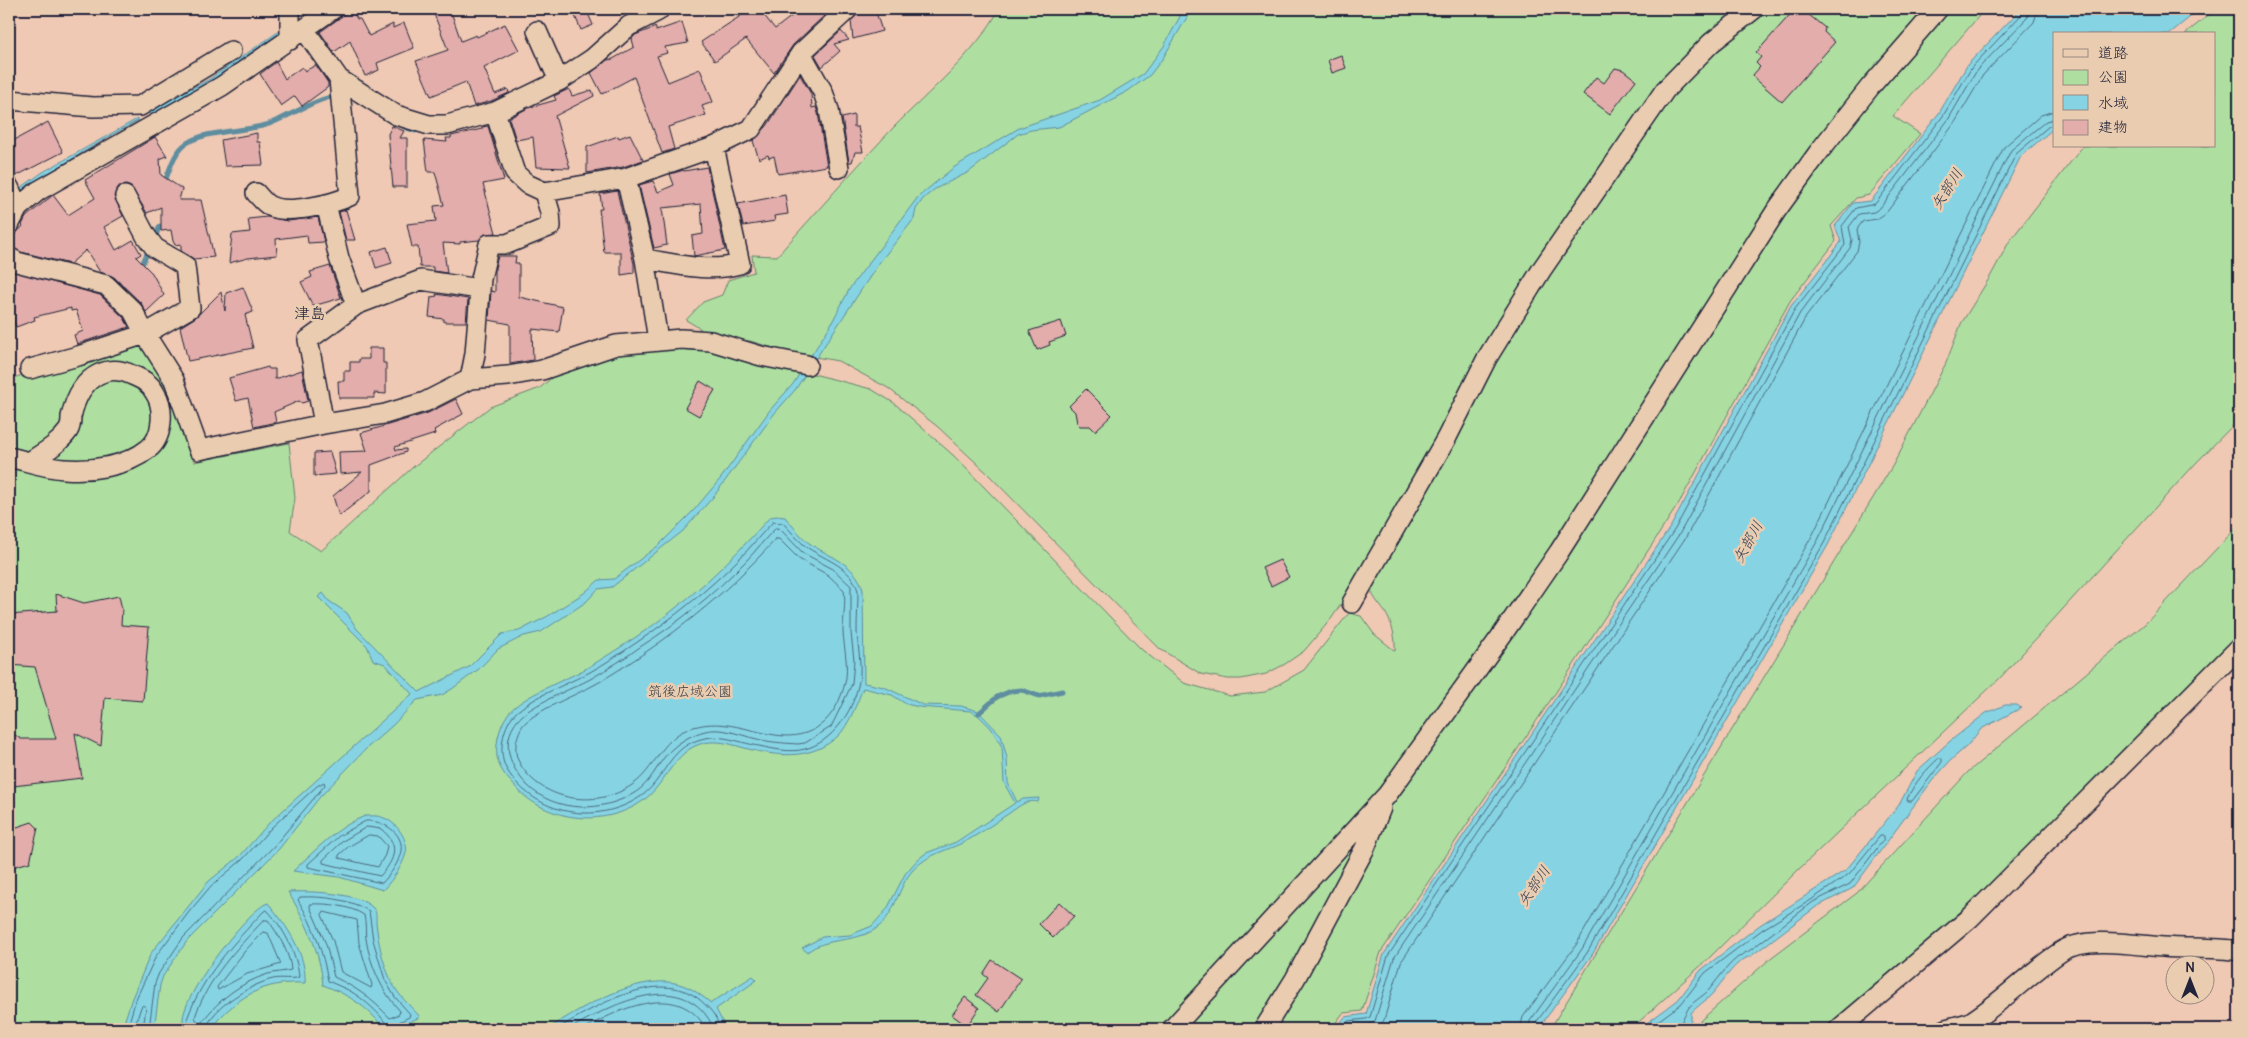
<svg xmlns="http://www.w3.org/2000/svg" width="2248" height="1038" font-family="Delius,'Klee One',sans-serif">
<rect width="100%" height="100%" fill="#efc9b3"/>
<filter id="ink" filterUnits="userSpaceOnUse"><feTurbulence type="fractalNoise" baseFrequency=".02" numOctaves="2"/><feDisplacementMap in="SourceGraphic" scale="10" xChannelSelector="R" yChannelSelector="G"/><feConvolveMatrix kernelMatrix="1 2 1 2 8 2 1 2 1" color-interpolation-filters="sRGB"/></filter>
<g filter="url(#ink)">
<!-- green -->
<path fill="#aedfa0" stroke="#68806e" d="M999,9h986l-92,107 27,18 -51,61 -13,3 -25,28 5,15 -46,60 -111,202 -123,189 -175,260 -19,59 -19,2 -12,16h-1322v-650l130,-37 20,28 35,92 95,-19 6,55 -5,33 31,20 92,-84 77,-60 50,-19 17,-15 55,-21 71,-12 188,49 23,14 60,53 187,193 43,34 46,13 35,-4 39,-22 45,-57 12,3 13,18 21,17c1,-13 -3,-28 -10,-39 -8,-11 -12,-14 -16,-27l-11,-6 -27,40 -27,32 -19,13 -19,10 -25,5h-13l-27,-5 -41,-25 -175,-178 -47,-44 -50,-39 -50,-27 -51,-9 -37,-11 -65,-6 16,-6 -15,-9 17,-18 19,-7 6,-15 26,-8 -2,-17 25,1c39,-43 76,-86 116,-128 32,-33 86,-78 106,-119z
M2216,9h23v410l-44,45 -195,214 -202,192 -91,90 -76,69h-81l343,-564 53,-102 15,-39 29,-47 19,-35 74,-96h131v-112h-29z
M2239,525v119l-142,144 -266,241h-140l81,-72 85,-64 111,-121 178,-149z"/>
<!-- water -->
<path fill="#86d4e3" stroke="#5e8da0" d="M1184,9h8l-29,49 -13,17 -22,16 -69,36 -28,3 -13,4 -49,38 -34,17 -12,10 -7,10 -2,10 -35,44 -84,127 -21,24 -60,82 -31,35 -71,56 -14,2 -12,13 -45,30 -17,4 -26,13 -19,20 -27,20 -10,6 -25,5 -24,25 -26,23 -48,50 -40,51 -92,92 -24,35 -3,9 -6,44h-32l10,-31 19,-45 57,-71 32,-26 29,-33 143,-129 -27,-30 -12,-4 -6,-14 -49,-49 5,-4 6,8 18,12 10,16 62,63 50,-25 33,-33 17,-3 29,-15 36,-23 15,-13 15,-1 45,-34 35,-35 27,-32 49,-68 23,-26 37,-58 20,-38 68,-91 35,-29 66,-40 81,-28 43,-26 21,-28z
M2021,9h179l-31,25h-115v94l-33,28 -193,389 -236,410 -54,74h-203l10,-12 21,-3 18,-60 287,-428 120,-220 50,-64 -6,-16 18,-23 18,-2 68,-88 29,-49z
M278,32l2,1 -4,4 -60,42 -65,36 -3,-5 60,-30z
M137,119l2,1c-41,22 -80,47 -118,71l-2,-2 24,-17z
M777,516l8,1c8,9 15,19 24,26 20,14 47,20 54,47l1,93 20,4 39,18 38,1 17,5 23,24 6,23 1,25 9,19 6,-3 16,-1 -1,4c-10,-3 -19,4 -27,10 -14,9 -27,19 -41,27 -19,11 -42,14 -57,31 -16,17 -17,47 -39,60 -21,13 -48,7 -67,22l-5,-4 20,-11 28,-2 22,-9 15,-17 18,-35 12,-14 9,-7 30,-11 59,-39 -11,-20 -2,-36 -11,-19 -12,-12 -8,-5 -52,-4 -13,-3 -14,-9 -29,-7c-5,13 -15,39 -25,48 -25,23 -56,21 -86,14 -20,-5 -37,-13 -57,-4 -22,10 -31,39 -51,54 -41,30 -102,21 -132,-17 -6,-6 -11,-13 -14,-21 -4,-14 1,-36 10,-48 13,-18 58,-34 79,-46 15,-9 31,-19 46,-29 52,-34 96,-76 137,-122z
M2005,705h12l4,3 -40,21 -14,17 -16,14 -19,21 -79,107 -37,19 -65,49c-17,5 -27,25 -39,38 -6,7 -15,12 -21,19v7l-7,8 -45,1 39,-29 23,-30 59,-45 86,-55 53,-65 18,-34 32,-29 37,-29z
M365,816c7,0 13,-1 19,2 12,4 25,22 22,35 -4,14 -13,26 -23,37l-44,-13 -46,-6c22,-20 43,-44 72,-55z
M288,892c21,-1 70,0 85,16 4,4 3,9 3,14 2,19 6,38 14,56 6,16 19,26 30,39l-26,12h-10c-15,-22 -37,-35 -61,-44 -3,-34 -17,-64 -35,-93z
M268,903c18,21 39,52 37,80 -43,-2 -68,14 -95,46h-18l-8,-4c-11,-19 65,-118 84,-122z
M753,976l4,4 -41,29 10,20h-178c33,-22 97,-60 137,-43 10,4 18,11 26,17z"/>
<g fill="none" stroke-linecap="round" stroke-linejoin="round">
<!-- shore -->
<path stroke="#4a697e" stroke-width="1" d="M773,522l10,1c8,8 15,18 25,25 18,12 44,19 50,43 0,13 -1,27 -1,41 1,18 6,37 1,54 -6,27 -26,56 -53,63 -14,4 -32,0 -46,-3 -23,-4 -43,-15 -66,-4 -25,10 -31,41 -53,55 -44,29 -105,18 -133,-27 -9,-15 -5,-38 4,-52 13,-18 59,-35 79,-46 16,-9 31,-19 46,-29 37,-25 72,-53 103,-84 12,-12 22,-25 34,-37z
M776,528l4,1 23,24 30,16 18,17v47l3,27 -2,24 -21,43 -26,16 -7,1c-16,-1 -31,-2 -45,-6 -16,-4 -32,-11 -48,-7 -15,4 -28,12 -38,23 -11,13 -16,28 -31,38 -33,21 -81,21 -109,-7 -17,-18 -27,-42 -10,-64 13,-17 56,-32 75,-43 17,-10 33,-20 48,-31 38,-24 74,-53 106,-86 10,-10 19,-23 30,-33z
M776,539h3l20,20 29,16 16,15c2,14 -1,28 -1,42 1,17 6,35 2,51 -9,36 -32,58 -70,52 -31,-5 -56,-18 -87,-6 -27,10 -33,41 -56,56 -36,25 -94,16 -114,-25 -5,-10 -1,-28 6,-36 15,-16 61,-32 82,-46 66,-41 117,-81 170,-139z
M1939,758l3,1v3l-30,39h-4l-1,-2c8,-17 19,-29 32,-41z
M366,821c16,-1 38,11 35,30 -2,12 -11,24 -19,32l-74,-16v-3l31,-28z
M367,827l14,2c19,15 15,30 -1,47l-57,-13v-3l20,-19z
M369,835l9,1 9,10 -2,9 -7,12 -39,-9v-3l9,-8z
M311,904c17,-1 39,2 53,11 2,8 1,16 2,24 4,26 16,53 34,72l-1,3 -9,4c-18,-19 -33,-30 -56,-41l-8,-33 -16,-37z
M324,912l33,8 2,23 13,42 -1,3 -30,-16 -8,-31 -11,-26z
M264,920h4c10,14 22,33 23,50 -7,2 -16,2 -23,4 -28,9 -49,25 -66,48l-4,1 -3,-6c13,-39 41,-68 69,-97z
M263,932l5,1 13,31 -34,10 -29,16 -1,-3 28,-36z
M127,1029l9,-30 20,-43 33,-44 22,-26 32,-27 29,-32 45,-41 7,-4 1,3 -50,60 -92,93 -24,35 -4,10 -6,46
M134,1029l7,-22 2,-2 3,3 -3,21
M193,1029l-6,-10c16,-44 46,-75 77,-108l3,-1c16,17 30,43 32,67 -7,3 -18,0 -26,2 -19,4 -64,29 -66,50
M388,1029c-2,-12 -30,-35 -42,-40 -6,-3 -12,-5 -18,-8 -5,-29 -14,-55 -30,-81l2,-3c22,-1 50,2 69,14l4,29 12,40 10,17 15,17 -1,3 -14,7 -2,5
M557,1029c37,-22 101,-62 142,-30 11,10 17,15 21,30
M570,1029c42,-25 116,-64 144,0
M584,1029c36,-21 96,-49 122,0
M1342,1029l6,-8 18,-2 4,-2 18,-61 287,-427 120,-220 50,-64 -3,-19 14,-18 19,-4 68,-88 29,-49 50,-53 2,-5
M1350,1029c7,-6 17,-1 25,-8l19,-63 286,-425 120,-220 50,-65 2,-8 -3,-13 10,-13 15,-2 6,-4 68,-88 29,-50 50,-52 3,-9
M1377,1029l7,-9 17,-58 285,-425 120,-220 51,-66 2,-9 -2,-13 6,-8 14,-2 9,-6 68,-89 29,-49 51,-53 4,-13
M1520,1029l3,-12 53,-72 236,-409 192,-389 37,-32 13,-4
M1528,1029l2,-8 52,-72 236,-409 193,-390 35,-29 8,-2
M1534,1029l1,-5 52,-71 237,-410 192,-389 33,-28 5,-1
M1647,1029l34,-25 24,-31 58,-44 48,-29 38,-26 31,-38h4v3l-34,45 -37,18 -64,49c-18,7 -28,25 -41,40 -6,6 -15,10 -20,18 -2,2 -9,18 -9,20"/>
<!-- stream -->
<path stroke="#5e8da0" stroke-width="5" d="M404,127l11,4
M166,179c5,-14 9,-28 21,-36 20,-13 55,-11 79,-18 21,-7 50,-27 71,-29
M154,239l6,-13
M140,269l10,-22
M979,713l18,-16 14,-6 11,-1 17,6 23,-5"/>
</g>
<!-- building -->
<path fill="#e2adab" stroke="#22223b" d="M352,9l5,10h3l9,17 24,-12v4l11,-5 10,25 -37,15 2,7 -14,6 -15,-35 -16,11 -14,-20z
M432,9h18l11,32 15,-6 1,2 28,-13 14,26 -35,18 11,26 13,-5 1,4 -18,8 -17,5 -8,-24 -35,14 -15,-35 32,-11z
M572,9h14l7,16 -12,5z
M751,9h8l16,20 26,-20h20l5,5 -33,31 -19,28 -28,-34 -31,22 -14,-19z
M872,9h3l7,22 -29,8 -2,-18 8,-8z
M1795,9h7l23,19 -1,4 11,10 -53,60 -30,-26 8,-9 -4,-4 5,-6 -5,-4z
M682,22l6,21 -23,4 2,6 -10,3 11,26 32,-13 13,33 -11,4 4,9 -38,12 6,22 -12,4 -28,-76 -32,17 -11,-21 16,-13 6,-1 21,-12 -2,-8 3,-4 21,-8v4z
M841,31l8,9 -15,4 6,7 -18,16 -7,-12z
M1341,55l5,13 -14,5 -4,-13z
M276,62l9,17 17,-12 3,4 11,-6 12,18v4l-26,19 -7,-10 -14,10 -21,-32z
M1615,68l8,2 13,10 -26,34 -27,-20 13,-17 8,6z
M800,75l11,19 1,14 4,-1 2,6 9,53 -49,8 -4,-18 -5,2 -1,-3 -9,4 -6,-18 14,-15z
M569,89l3,7 20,-6 2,6 -39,20 15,52 -34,-1 -3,-30 -17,3 -7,-22 19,-10 28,-8 -2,-4z
M854,115v12h4l5,25h-8l-3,10h-3l-7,-44z
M48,122l15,30 -47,24 -7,-15v-18z
M392,126l12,5 -4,7h7v49h-14l-5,-53z
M488,126l16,54 -21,4 13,49 -11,1 -6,6 -19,2v2l-17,-1 4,30 -14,-2v-4h-13l-2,-20h-6l-5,-23 29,-3 -2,-15 10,-1 -9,-33h-7l-4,-32 23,2 -1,-4h5v-2l31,-7v-2z
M257,133v9h3l3,23 -38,1 -4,-26z
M630,134l13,26 -20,7 -36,6v-26l31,-11 1,2z
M155,137l12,19 -7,3 1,16 21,14 -3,11h22l13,57 -20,2 -13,-8v-7l-6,1 -2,-4 -2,-11 -10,1v-24l-14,6 -16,-26 -5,-2 -7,1 -5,10 9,20 -19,11 12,23 17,-10 8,14 -5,3 16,16 12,22 -18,17 -5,-9 -27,-26 -14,-5 -14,-22 -16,14 -49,-12 -12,-6v-5l14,-15 -1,-1 4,-8 27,-22 15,20 27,-17 -10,-18z
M707,167l18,83 -31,6 -2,-20 11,-2 -2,-30 -39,4 5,37 -13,3 -15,-63 14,-4 5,11 16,-7 -4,-11 14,-4v1z
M617,191l17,73v9l-13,2v-23h-17l-5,-43h3l-2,-15z
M785,195l3,19 -14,2 1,5 -32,5 -5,-22z
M346,210l9,30h-9l-7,-28z
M267,217l21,4 30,-4 6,25 -16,1 -1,-8 -31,4 1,16 -29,3 -19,5 3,-29 18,-2 -2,-13z
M387,247l5,16 -16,5 -5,-16z
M498,256h18l-1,7h4v34l44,10 -4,25 -27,-3 1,31 -23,4v-40l-21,-4 2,-29 4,1v-24z
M330,266l11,32 -28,8 -12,-24 11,-5 -2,-5z
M9,270l91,25 24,23 5,9 -52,17 -3,-9 9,-4 -7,-21 -5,1v-3l-37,9 1,3 -19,7 -7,-22z
M243,287l10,25 -8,3 8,33 -65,13 -8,-34 16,-10 25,-25 4,19 1,-18z
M436,294l32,5 -2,23h-22v-3l-15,-2 2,-20 6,-1z
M1061,321l5,15 -17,6 1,3 -13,5 -8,-19z
M369,348h14v15h3v31l-12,-1v5h-35l-1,-17h6v-10h6v-9h9v-3h10z
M268,367l1,2h6v10l27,-9 6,31 -6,2 -3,-2 -25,11 2,10 -22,5 -6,-29 -12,3 -7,-23z
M700,381l15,9 -16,26 -14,-8z
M1086,389l26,26 -17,16 -5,-5h-10l-3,-3 -2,-11 -6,-6z
M456,399l7,15 -29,16 1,4 -40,13 1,3 10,-1v3l-35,13v26l-32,25 -6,-20 29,-24 -22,2 -1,-22 28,-1 -6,-18 67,-20z
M330,452l6,22 -22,2v-23z
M1280,560l9,17 -18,9 -9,-18z
M56,594l28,9 35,-7 3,13 -1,16 28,2 -6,74 -38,-3 -4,48 -26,-13 7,45 -69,8 -2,-21h-2v-34l12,8h35l-21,-72 -26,-2v-50l48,-4z
M32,822l6,6 -8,34 -21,6 2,-39z
M1059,902l15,14 -21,22 -14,-14z
M992,960l29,19 -22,33 -23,-17 12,-17 -5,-4z
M965,997l14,11 -12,18 -15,-11z"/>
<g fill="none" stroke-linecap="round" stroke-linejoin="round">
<defs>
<path id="minor" d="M290,9v31
M304,29l35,50 57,36 33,10h18l48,-13 20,61 12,11 17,8 82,-14 88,-31 37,-18 50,-76 47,-44
M537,31l22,50
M801,53l22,39 6,18 10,58
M9,100l84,7 47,-1 91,-55
M495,112l64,-31 33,-22 37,-33 29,-15v-2
M626,178l19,81 13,81
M9,187l9,21
M256,193c4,4 8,10 14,13 17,9 63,-2 80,-10l-11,-117
M326,204l13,54 17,47
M9,225l9,-17 20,-17 184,-105 111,-77
M9,257l8,5 89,23 27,26 12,23 29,46 25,70 125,-26 61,-10 40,-12 45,-23 5,-25 6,-75 8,-35h18l44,-18 -1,-14 -6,-20
M645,259c31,5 64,14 95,5l-26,-117
M30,369l48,-13 67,-22 45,-26 -5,-42 -30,-18 -9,-12 -21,-40
M470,379l38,-3 34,-6 74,-25 65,-6 30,2 50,15 46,9
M324,424l-16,-84 48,-35 65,-25 58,9
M9,457c18,4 36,11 55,12 27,2 62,-2 84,-20 15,-11 17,-41 7,-56 -5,-10 -13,-14 -23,-18 -10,-5 -22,-6 -33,-1 -17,8 -24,25 -28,43 0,5 -1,11 -3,14 -10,14 -25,22 -39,31
M1352,603l94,-164 41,-81 55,-89 123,-179 46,-47 43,-34
M1172,1029l215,-234 117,-163 55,-80 217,-341 42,-58 52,-66 68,-78
M1264,1029l31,-50 70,-131 16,-40
M1839,1029l131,-111 269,-270
M1946,1029l23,-6
M1969,1029v-6c34,-21 61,-51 93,-72 24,-15 74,-6 101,-4 26,2 51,0 76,4"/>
</defs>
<!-- minor casing -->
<use href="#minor" stroke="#22223b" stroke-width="22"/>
<!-- minor -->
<use href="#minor" stroke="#eacdb0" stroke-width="19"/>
</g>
</g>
<g text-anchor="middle" stroke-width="5" stroke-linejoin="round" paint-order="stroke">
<!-- park labels -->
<g font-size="14" fill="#373e4a" stroke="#eacdb0">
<text x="690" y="696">筑後広域公園</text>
</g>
<!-- water labels -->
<g font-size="15" font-style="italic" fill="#313d54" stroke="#eacdb0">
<text transform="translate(1947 189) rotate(-58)" y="5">矢部川</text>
<text transform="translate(1748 542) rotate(-61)" y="5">矢部川</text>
<text transform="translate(1534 886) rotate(-56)" y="5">矢部川</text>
</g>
<!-- quarter labels -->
<g font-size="16" fill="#22223b" stroke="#eacdb0">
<text x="310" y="319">津島</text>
</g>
</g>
<!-- margin -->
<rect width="2248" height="1038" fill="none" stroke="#eacdb0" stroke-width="30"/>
<rect x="15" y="15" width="2218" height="1008" fill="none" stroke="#22223b" stroke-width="2" filter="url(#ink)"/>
<!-- legend -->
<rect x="2053" y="32" width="162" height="115" fill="#eacdb0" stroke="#9a8981"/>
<rect x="2063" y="49" width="25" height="8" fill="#eacdb0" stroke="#9a8981"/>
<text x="2098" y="58" font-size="15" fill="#22223b">道路</text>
<rect x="2063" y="70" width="25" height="15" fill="#aedfa0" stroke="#9a8981"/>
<text x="2098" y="82" font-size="15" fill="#22223b">公園</text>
<rect x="2063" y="95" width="25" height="15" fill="#86d4e3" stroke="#9a8981"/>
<text x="2098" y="108" font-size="15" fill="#22223b">水域</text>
<rect x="2063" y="120" width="25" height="15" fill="#e2adab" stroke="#9a8981"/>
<text x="2098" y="132" font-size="15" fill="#22223b">建物</text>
<!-- north arrow -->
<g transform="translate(2190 980)"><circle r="24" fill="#eacdb0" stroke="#9a8981"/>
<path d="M0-4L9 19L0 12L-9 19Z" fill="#22223b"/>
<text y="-8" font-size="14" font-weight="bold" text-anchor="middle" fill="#22223b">N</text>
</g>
</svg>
